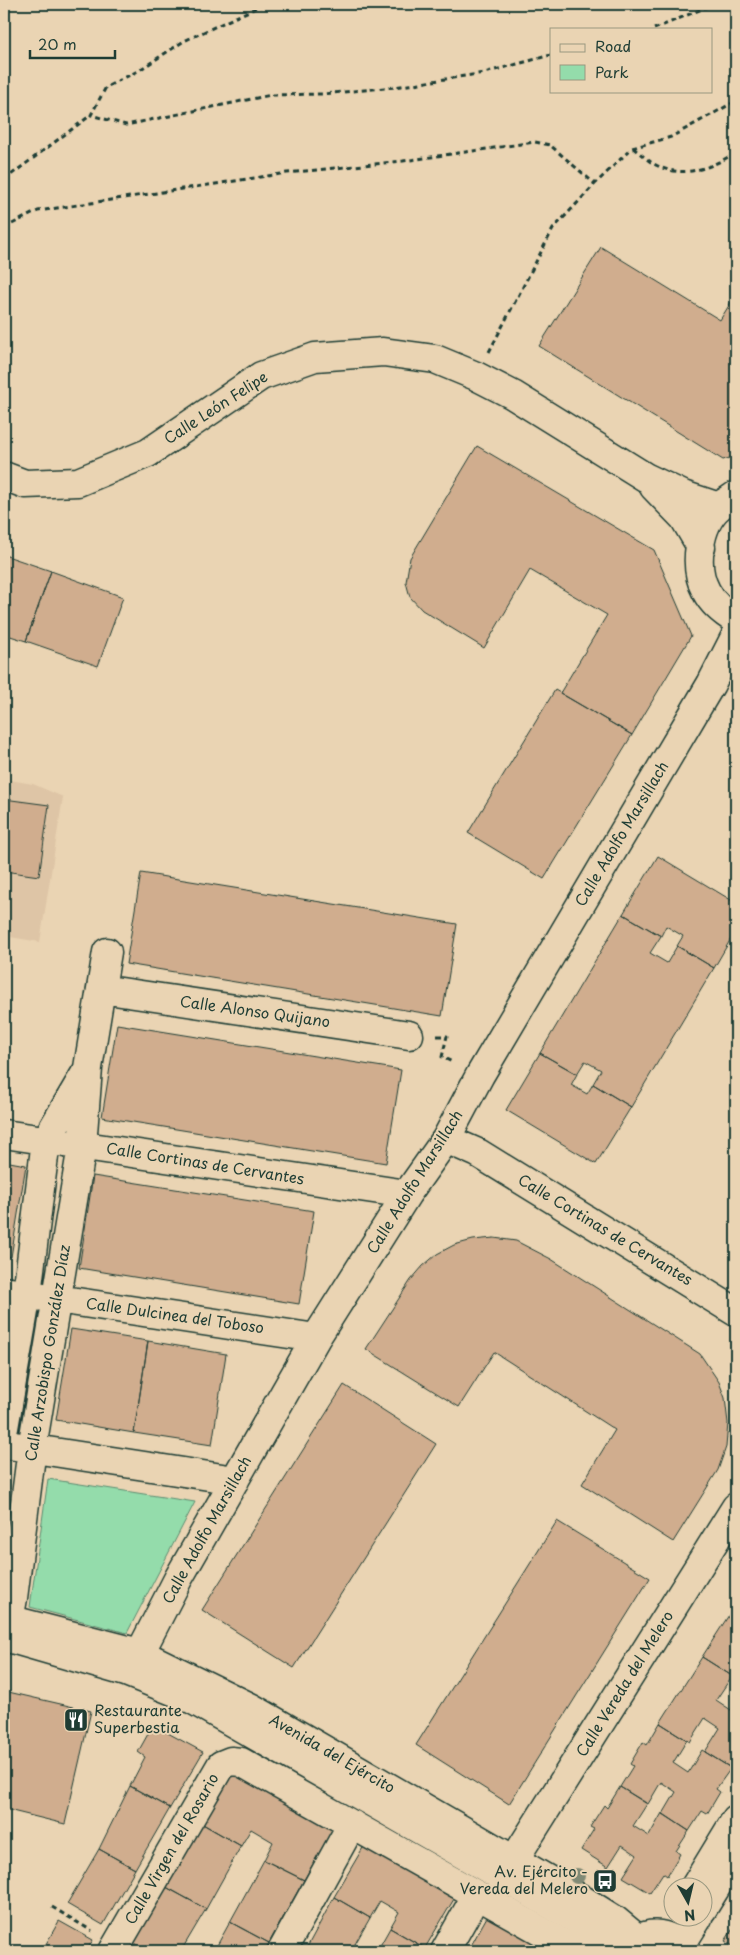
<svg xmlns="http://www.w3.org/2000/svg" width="740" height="1955" font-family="'Playpen Sans',sans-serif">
<rect width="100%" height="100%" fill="#ead4b3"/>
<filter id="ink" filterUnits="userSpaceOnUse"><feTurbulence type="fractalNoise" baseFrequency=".02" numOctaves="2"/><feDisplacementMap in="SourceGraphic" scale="10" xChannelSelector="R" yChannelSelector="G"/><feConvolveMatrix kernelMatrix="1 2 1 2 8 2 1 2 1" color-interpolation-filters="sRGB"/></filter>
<g filter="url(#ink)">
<!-- built -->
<path fill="#dec5a6" d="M4,779l29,5 30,13 -23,145 -30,-5 -6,47z"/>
<!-- green -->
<path fill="#94dcab" stroke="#5a8c70" d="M48,1479l147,23 -68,131 -97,-26z"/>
<!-- building -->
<path fill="#d0ad8e" stroke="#1f3d34" d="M601,247l119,73 16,-26v162l-13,4 -184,-114z
M477,446l177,104 37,86 -59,99 -72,-42 47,-78 -77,-45 -46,78 -62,-38 -12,-13 -4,-15 4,-24z
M4,555l47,16 -25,70 -22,-7z
M51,571l72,26 -25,69 -72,-25z
M555,690l77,45 -88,144 -76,-46z
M4,799l45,6 -10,71 -35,-5z
M658,856l78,47v27l-22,38 -37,-22 6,-10 -17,-10 -5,10 -38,-22z
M141,873l316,51 -15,92 -316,-52z
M623,914l38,22 -11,17 17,10 10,-17 37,22 -83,139 -38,-23 8,-14 -16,-9 -8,13 -37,-21z
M117,1024l284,46 -15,93 -284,-46z
M540,1053l37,21 -6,11 16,9 6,-10 38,23 -35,57 -90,-54z
M4,1161l22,4 -15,92 -7,-2z
M93,1176l221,35 -15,93 -220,-36z
M494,1238l22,3 35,18 149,95 19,28 6,16 3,25 -2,24 -8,23 -45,72 -91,-58 33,-54 -121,-78 -35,55 -93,-58 45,-69 12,-14 14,-12 17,-9 19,-5z
M71,1329l77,12 -14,92 -78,-13z
M148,1341l78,13 -14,91 -78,-12z
M344,1385l92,59 -142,224 -92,-58z
M557,1521l93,57 -141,226 -93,-59z
M736,1604v65l-4,7 -30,-19z
M702,1657l30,19 -16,24 15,10 5,-8v65l-2,3 -29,-18 15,-24 -15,-10 -15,24 -30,-19z
M4,1691l87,20 -26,113 -61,-15z
M660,1723l27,17 -14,23 15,10 14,-23 29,18 -15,21 4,3 -13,22 -5,-3 -13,20 -26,-17 13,-22 -15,-10 -13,22 -28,-17 13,-21 -3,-2 13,-22 4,3z
M153,1725l50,27 -33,56 -40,-22 15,-29 -7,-5z
M231,1770l103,57 -30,53 -40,-20 9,-18 -22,-13 -10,17 -40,-23z
M130,1786l40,22 -35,61 -36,-20z
M620,1787l27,17 -14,22 16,10 13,-23 27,18 -13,20 4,3 -13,22 -4,-3 -13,20 -27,-16 14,-22 -15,-10 -14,22 -27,-17 13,-21 -4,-2 14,-22 3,3z
M201,1823l40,23 -35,63 -40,-22z
M364,1846l90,53 -29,49 -35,-20 9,-16 -19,-11 -10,17 -36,-21z
M99,1849l36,20 -32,56 -36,-21z
M264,1860l40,20 -35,63 -39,-21z
M166,1887l40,22 -25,42h-33l-15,-8z
M334,1897l36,21 -19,33h-46z
M488,1915l66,36h-86z
M59,1921l34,19 -7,11h-44z
M230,1922l39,21 -4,8h-51z
M736,1924v24l-11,-7z
M390,1928l35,20 -2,3h-46z"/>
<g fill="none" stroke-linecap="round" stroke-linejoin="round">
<defs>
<path id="minor" d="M4,476l21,8 53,-2 70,-29 113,-77 54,-19 68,-5 52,7 41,17 37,19 132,82 38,18 36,12
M654,487l30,31 17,29
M736,495c-5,4 -11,7 -16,11 -22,18 -27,61 -14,85 7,14 18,22 30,29
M101,989l308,46
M4,1134l403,60
M446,1139l32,14 258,159
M4,1291l312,47
M4,1428l23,-134 19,-154 39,-66
M15,1446l220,34
M6,1638l7,-40 19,-150 50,-302 6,-78 19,-116
M140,1653l38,-74 138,-241 91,-144 39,-55 34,-64 231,-391 25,-49
M514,1860l222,-353
M694,1888l42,-69
M702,1910l26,-42
M681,1945l17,-27
M113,1951l108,-186 10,-4 10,1 327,184 60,3
M282,1951l70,-127
M445,1951l31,-55"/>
<path id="tertiary" d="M4,1618l136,35 112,55 331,192 32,20 23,19
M12,1639l114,33 62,25 440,252
M626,1951c14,-23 45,-21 59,0"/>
</defs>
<!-- minor casing -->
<use href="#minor" stroke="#1f3d34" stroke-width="31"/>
<!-- tertiary casing -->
<use href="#tertiary" stroke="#1f3d34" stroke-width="31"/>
<!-- path -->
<path stroke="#1f3d34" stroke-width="3" stroke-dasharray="5 4" stroke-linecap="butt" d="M264,4l-80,37 -46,30 -32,16 -15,28 35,10 145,-30 51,-1 73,-7 89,-14 67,-18
M654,29l60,-25
M633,148c8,6 16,14 25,18 26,13 56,1 78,-14
M4,180l87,-65
M4,228l34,-17 249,-38 116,-12 132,-19 15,3 45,39
M489,352l64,-123 42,-45 37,-36 39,-11 65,-36
M437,1036h10l-5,21 12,6
M52,1907l40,24"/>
<!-- minor -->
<use href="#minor" stroke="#ead4b3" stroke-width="28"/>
<!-- tertiary -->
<use href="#tertiary" stroke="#ead4b3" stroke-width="28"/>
</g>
<!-- trees -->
<circle fill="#818a74" cx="577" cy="1876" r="8"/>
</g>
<!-- icons -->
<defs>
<symbol id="restaurant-square" viewBox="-11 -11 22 22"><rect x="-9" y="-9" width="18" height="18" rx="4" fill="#1f3d34" stroke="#ead4b3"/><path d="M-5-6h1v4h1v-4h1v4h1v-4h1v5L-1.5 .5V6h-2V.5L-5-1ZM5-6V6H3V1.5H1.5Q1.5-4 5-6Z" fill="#fff"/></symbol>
<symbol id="bus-square" viewBox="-11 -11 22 22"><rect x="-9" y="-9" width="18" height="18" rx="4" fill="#1f3d34" stroke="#ead4b3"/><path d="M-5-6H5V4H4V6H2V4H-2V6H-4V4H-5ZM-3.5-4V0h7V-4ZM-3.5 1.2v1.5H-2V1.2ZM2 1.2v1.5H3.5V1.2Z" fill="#fff"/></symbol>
</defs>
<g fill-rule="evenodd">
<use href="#restaurant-square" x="62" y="1706" width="28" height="28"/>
<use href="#bus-square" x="591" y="1867" width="28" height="28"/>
</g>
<g text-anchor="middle" stroke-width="4" stroke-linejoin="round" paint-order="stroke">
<!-- street labels -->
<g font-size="15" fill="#1f3d34" stroke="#ead4b3">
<text transform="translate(216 408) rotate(-33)" y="5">Calle León Felipe</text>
<text transform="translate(622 834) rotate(-59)" y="5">Calle Adolfo Marsillach</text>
<text transform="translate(255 1012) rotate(8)" y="5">Calle Alonso Quijano</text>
<text transform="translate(205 1164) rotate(9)" y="5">Calle Cortinas de Cervantes</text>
<text transform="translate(415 1182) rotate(-58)" y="5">Calle Adolfo Marsillach</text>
<text transform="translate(605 1230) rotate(31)" y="5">Calle Cortinas de Cervantes</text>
<text transform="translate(175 1316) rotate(8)" y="5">Calle Dulcinea del Toboso</text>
<text transform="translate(48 1353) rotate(-81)" y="5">Calle Arzobispo González Díaz</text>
<text transform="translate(207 1530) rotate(-61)" y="5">Calle Adolfo Marsillach</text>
<text transform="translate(625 1684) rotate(-58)" y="5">Calle Vereda del Melero</text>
<text transform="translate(332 1754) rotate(30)" y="5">Avenida del Ejército</text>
<text transform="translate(172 1849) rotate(-60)" y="5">Calle Virgen del Rosario</text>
</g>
<!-- poi labels -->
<g font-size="15" fill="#1f3d34" stroke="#ead4b3" text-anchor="start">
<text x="94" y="1716">Restaurante<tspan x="94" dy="17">Superbestia</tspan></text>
<text x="588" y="1877" text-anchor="end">Av. Ejército -<tspan x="588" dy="17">Vereda del Melero</tspan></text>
</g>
</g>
<!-- margin -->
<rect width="740" height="1955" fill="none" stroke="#ead4b3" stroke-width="20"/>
<rect x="10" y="10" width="720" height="1935" fill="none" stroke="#1f3d34" stroke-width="2" filter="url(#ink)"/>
<!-- legend -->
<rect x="550" y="28" width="162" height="65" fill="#ead4b3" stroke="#999880"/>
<rect x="560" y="44" width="25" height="8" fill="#ead4b3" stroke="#999880"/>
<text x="595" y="52" font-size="15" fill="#1f3d34">Road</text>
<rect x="560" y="65" width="25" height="15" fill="#94dcab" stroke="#999880"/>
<text x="595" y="78" font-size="15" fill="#1f3d34">Park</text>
<!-- north arrow -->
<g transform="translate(688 1902) rotate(172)"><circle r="24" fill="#ead4b3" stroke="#999880"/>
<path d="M0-4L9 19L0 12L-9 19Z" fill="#1f3d34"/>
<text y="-8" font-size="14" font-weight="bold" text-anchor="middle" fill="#1f3d34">N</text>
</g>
<!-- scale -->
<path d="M30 50v8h85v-8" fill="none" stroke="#1f3d34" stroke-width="2.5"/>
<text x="38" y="50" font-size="15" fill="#1f3d34" stroke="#ead4b3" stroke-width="4" paint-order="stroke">20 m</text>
</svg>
